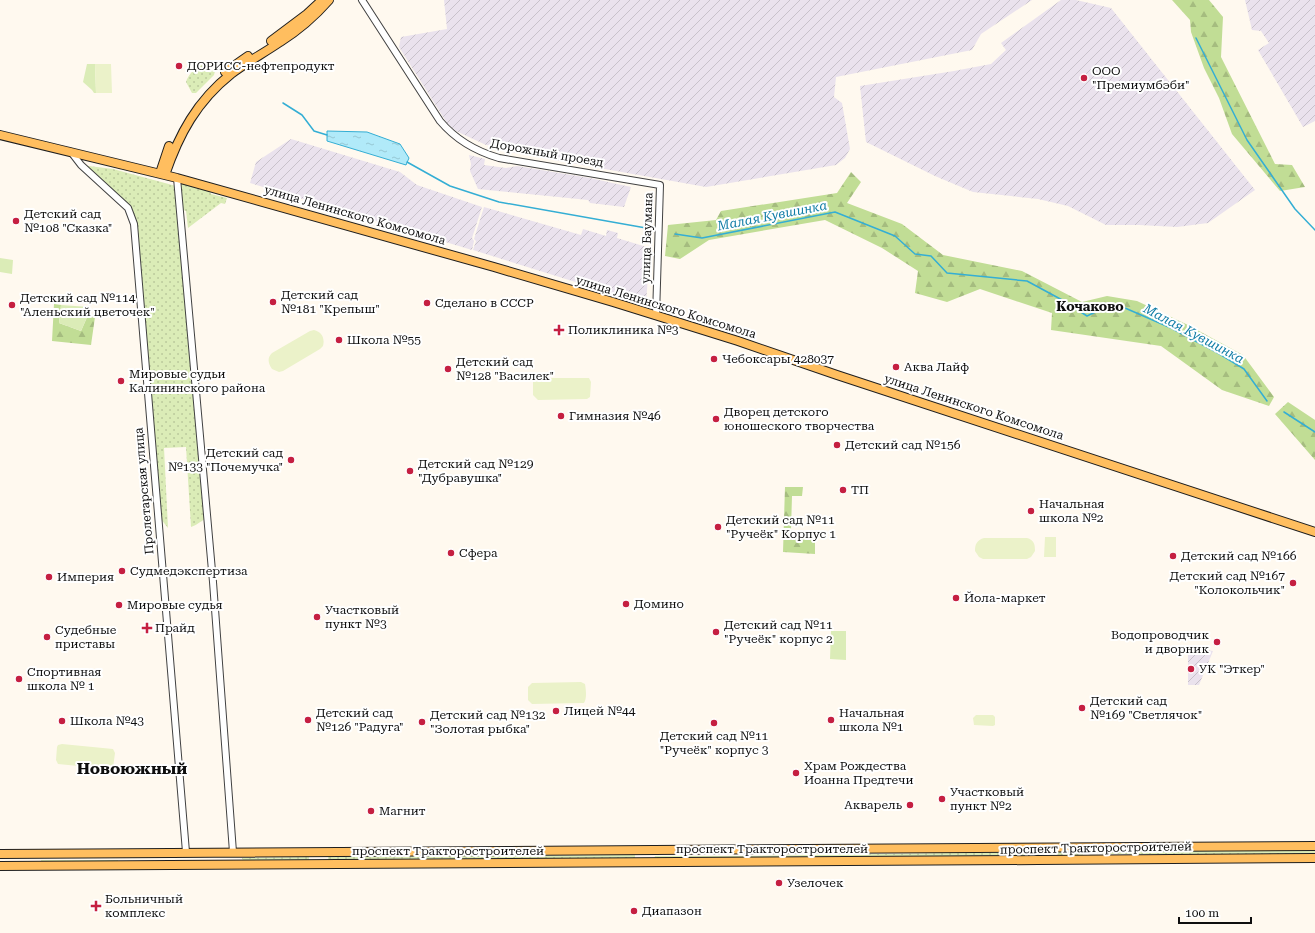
<svg xmlns="http://www.w3.org/2000/svg" width="1315" height="933" font-family="'Roboto Serif',serif">
<defs>
<pattern id="industrial-furrows" width="10" height="10" patternUnits="userSpaceOnUse"><rect width="10" height="10" fill="#eae2ed"/><path d="M-1 1l2-2M0 10L10 0M9 11l2-2" fill="none" stroke="#c8c1ca"/></pattern>
<pattern id="grass-dots" width="8" height="8" patternUnits="userSpaceOnUse"><rect width="8" height="8" fill="#dbecb7"/><path d="M2 2h.1M6 6h.1" fill="none" stroke="#bbc99c" stroke-width="1.8" stroke-linecap="round"/></pattern>
<pattern id="forest-firs" width="22" height="20" patternUnits="userSpaceOnUse"><rect width="22" height="20" fill="#c1dd95"/><path d="M5 1l3.5 6h-7zM16 11l3.5 6h-7z" fill="#a5bc7f"/></pattern>
<pattern id="water-ripples" width="26" height="14" patternUnits="userSpaceOnUse"><rect width="26" height="14" fill="#b1eaf9"/><path d="M2 4q2-2 4 0t4 0M15 11q2-2 4 0t4 0" fill="none" stroke="#97c8d4"/></pattern>
</defs>
<rect width="100%" height="100%" fill="#fff9ef"/>
<!-- industrial -->
<path fill="url(#industrial-furrows)" d="M444,0h588l-51,34 -9,16 -136,27 -2,20 8,6 8,46 -5,9 -9,7 -130,22 -197,-35 -3,-5 -20,-2 -30,-14 -9,-8 -48,-76 2,-10 46,-8z
M1061,0h15l35,8 144,182 -47,33 -31,4 -38,-2h-33l-38,-19 -30,-7 -65,-7 -38,-16 -69,-34 -6,-56 94,-15 37,-7 15,-14 -5,-7z
M1245,0h70v121l-12,6 -45,-77 11,-7 -8,-12 -9,-1z
M291,139l109,33 17,13 65,22 -10,31 2,3 -2,9 -222,-67 6,-21z
M469,155l16,4 -1,6 22,3 11,-2 73,12 41,9 -7,20 -34,-4 -2,-3 -110,-11 -8,-18 1,-7z
M484,207l97,28 2,-6 23,7 1,-6 11,3 -1,5 33,10 -4,56 -173,-54 3,-9 -2,-2z
M1188,650h19l6,1 -14,34h-11z"/>
<!-- grass -->
<path fill="url(#grass-dots)" d="M203,65l12,6 -1,4 -18,18h-4l-6,-11c2,-7 10,-16 17,-17z
M81,165l32,4 63,17 32,332c-7,2 -10,7 -17,9l-5,-80 -22,1 4,80 -11,-14 -26,-300z
M182,182l27,7 2,5 16,4 -2,6 -4,-1 -33,25 -2,-17 -3,-1 -3,-27z
M1083,851v4l-338,3v-2z
M1099,851h216v3h-216z
M635,855v3l-307,1v-2z
M655,856h89v2l-90,1z
M309,857v3l-66,1 -1,-3z
M41,860h77v2l-77,1z"/>
<!-- forest -->
<path fill="url(#forest-firs)" d="M1172,0h37l14,17 -2,40 54,107 17,1 13,22 -25,4 -48,-57 -13,-36 -15,-30 -13,-36 -1,-12z
M851,172l10,10 -14,21 55,21 41,31 79,16 60,31 25,-6 30,5 51,24 55,30 31,42 -5,9 -47,-16 -61,-44 -110,-16 1,-17 -72,-24 -33,13 -32,-9 3,-22 -36,-23 -57,-28 -116,20 -29,19 -15,-3 3,-31 48,-5 5,-9 116,-18z
M54,304l7,1 -2,18 22,8 7,-16 7,2 -4,28 -39,-4z
M1288,402l27,18v40l-40,-46z
M785,487h18l-1,9h-10l-1,34 24,12v12l-32,-2z"/>
<!-- park -->
<path fill="#dbecb7" d="M87,64h8l1,29h-2l-2,-3 -9,-8z
M0,258l13,2 -1,14 -12,-2z
M61,305l28,2 -1,8 -7,16 -22,-8z
M831,631h15v29l-16,-1z"/>
<!-- pitch -->
<path fill="#ebf2c9" d="M95,64h16l1,29h-16z
M314,330c8,2 11,8 9,16l-3,3 -37,22 -4,1 -7,-3c-4,-6 -5,-11 0,-16l38,-22z
M537,378h52l2,4 -1,15 -3,2 -49,1 -5,-5v-13z
M1045,537h11v20h-12z
M984,538h43c7,2 8,6 8,13l-4,6 -4,2h-44l-4,-2 -4,-6c0,-7 2,-11 9,-13z
M581,682l4,2c1,6 2,14 -1,19h-2l-50,1 -4,-4v-13l4,-4z
M976,715h17l2,2v8l-2,1 -19,-1 -1,-7z
M62,744l51,5 2,4 -2,15 -4,1 -51,-5 -2,-4 1,-13 1,-2z"/>
<!-- water -->
<path fill="url(#water-ripples)" stroke="#34aed4" d="M327,131l40,1 33,12 9,14 -3,7 -79,-24z"/>
<g fill="none" stroke-linecap="round" stroke-linejoin="round">
<!-- stream -->
<path stroke="#34aed4" stroke-width="1.5" d="M1196,38l51,102 48,69 20,21
M283,103l19,12 12,16 13,4
M407,162l43,24 49,16 147,26
M675,234l27,4 133,-26 60,24 20,18 16,2 16,17 80,8 37,20 23,15 21,-10 17,2 46,20 47,25 26,16 23,32
M1284,412l31,20"/>
<defs>
<path id="minor" d="M362,0l78,121c16,19 35,30 59,37l161,27 -4,131
M71,152l10,13 47,43 6,16 52,628
M177,178l36,404 20,270"/>
<path id="major" d="M271,41l36,-27 14,-13
M225,72l23,-16
M0,135l177,43 317,89 119,35 125,39 99,34 478,157
M160,173l9,-27
M165,175c14,-41 32,-74 66,-101 16,-12 33,-21 49,-32 19,-12 35,-26 49,-42
M0,854l1315,-8
M0,866l1038,-6 277,-2"/>
</defs>
<!-- minor casing -->
<use href="#minor" stroke="#414141" stroke-width="8"/>
<!-- major casing -->
<use href="#major" stroke="#1f1f1f" stroke-width="10"/>
<!-- minor -->
<use href="#minor" stroke="#fff" stroke-width="6"/>
<!-- major -->
<use href="#major" stroke="#ffbe5f" stroke-width="8"/>
</g>
<!-- markers -->
<g fill="#c51f41" stroke="#fff" stroke-width="1.5">
<circle cx="179" cy="66" r="4"/>
<circle cx="1084" cy="78" r="4"/>
<circle cx="16" cy="221" r="4"/>
<circle cx="273" cy="302" r="4"/>
<circle cx="427" cy="303" r="4"/>
<circle cx="12" cy="305" r="4"/>
<path d="M557 324h4v4h4v4h-4v4h-4v-4h-4v-4h4z"/>
<circle cx="339" cy="340" r="4"/>
<circle cx="714" cy="359" r="4"/>
<circle cx="896" cy="367" r="4"/>
<circle cx="448" cy="369" r="4"/>
<circle cx="121" cy="381" r="4"/>
<circle cx="561" cy="416" r="4"/>
<circle cx="716" cy="419" r="4"/>
<circle cx="837" cy="445" r="4"/>
<circle cx="291" cy="460" r="4"/>
<circle cx="410" cy="471" r="4"/>
<circle cx="843" cy="490" r="4"/>
<circle cx="1031" cy="511" r="4"/>
<circle cx="718" cy="527" r="4"/>
<circle cx="451" cy="553" r="4"/>
<circle cx="1173" cy="556" r="4"/>
<circle cx="122" cy="571" r="4"/>
<circle cx="49" cy="577" r="4"/>
<circle cx="1293" cy="583" r="4"/>
<circle cx="956" cy="598" r="4"/>
<circle cx="626" cy="604" r="4"/>
<circle cx="119" cy="605" r="4"/>
<circle cx="317" cy="617" r="4"/>
<path d="M145 622h4v4h4v4h-4v4h-4v-4h-4v-4h4z"/>
<circle cx="716" cy="632" r="4"/>
<circle cx="47" cy="637" r="4"/>
<circle cx="1217" cy="642" r="4"/>
<circle cx="1191" cy="669" r="4"/>
<circle cx="19" cy="679" r="4"/>
<circle cx="1082" cy="708" r="4"/>
<circle cx="556" cy="711" r="4"/>
<circle cx="308" cy="720" r="4"/>
<circle cx="831" cy="720" r="4"/>
<circle cx="62" cy="721" r="4"/>
<circle cx="422" cy="722" r="4"/>
<circle cx="714" cy="723" r="4"/>
<circle cx="796" cy="773" r="4"/>
<circle cx="942" cy="799" r="4"/>
<circle cx="910" cy="805" r="4"/>
<circle cx="371" cy="811" r="4"/>
<circle cx="779" cy="883" r="4"/>
<path d="M94 900h4v4h4v4h-4v4h-4v-4h-4v-4h4z"/>
<circle cx="634" cy="911" r="4"/>
</g>
<g text-anchor="middle" stroke-width="4" stroke-linejoin="round" paint-order="stroke">
<!-- poi labels -->
<g font-size="12" fill="#0e0e0e" stroke="#fff" text-anchor="start">
<text x="187" y="70">ДОРИСС-нефтепродукт</text>
<text x="1092" y="75">ООО<tspan x="1092" dy="14">"Премиумбэби"</tspan></text>
<text x="24" y="218">Детский сад<tspan x="24" dy="14">№108 "Сказка"</tspan></text>
<text x="281" y="299">Детский сад<tspan x="281" dy="14">№181 "Крепыш"</tspan></text>
<text x="20" y="302">Детский сад №114<tspan x="20" dy="14">"Аленьский цветочек"</tspan></text>
<text x="435" y="307">Сделано в СССР</text>
<text x="568" y="334">Поликлиника №3</text>
<text x="347" y="344">Школа №55</text>
<text x="722" y="363">Чебоксары 428037</text>
<text x="456" y="366">Детский сад<tspan x="456" dy="14">№128 "Василек"</tspan></text>
<text x="904" y="371">Аква Лайф</text>
<text x="129" y="378">Мировые судьи<tspan x="129" dy="14">Калининского района</tspan></text>
<text x="724" y="416">Дворец детского<tspan x="724" dy="14">юношеского творчества</tspan></text>
<text x="569" y="420">Гимназия №46</text>
<text x="845" y="449">Детский сад №156</text>
<text x="283" y="457" text-anchor="end">Детский сад<tspan x="283" dy="14">№133 "Почемучка"</tspan></text>
<text x="418" y="468">Детский сад №129<tspan x="418" dy="14">"Дубравушка"</tspan></text>
<text x="851" y="494">ТП</text>
<text x="1039" y="508">Начальная<tspan x="1039" dy="14">школа №2</tspan></text>
<text x="726" y="524">Детский сад №11<tspan x="726" dy="14">"Ручеёк" Корпус 1</tspan></text>
<text x="459" y="557">Сфера</text>
<text x="1181" y="560">Детский сад №166</text>
<text x="130" y="575">Судмедэкспертиза</text>
<text x="1285" y="580" text-anchor="end">Детский сад №167<tspan x="1285" dy="14">"Колокольчик"</tspan></text>
<text x="57" y="581">Империя</text>
<text x="964" y="602">Йола-маркет</text>
<text x="634" y="608">Домино</text>
<text x="127" y="609">Мировые судья</text>
<text x="325" y="614">Участковый<tspan x="325" dy="14">пункт №3</tspan></text>
<text x="724" y="629">Детский сад №11<tspan x="724" dy="14">"Ручеёк" корпус 2</tspan></text>
<text x="155" y="632">Прайд</text>
<text x="55" y="634">Судебные<tspan x="55" dy="14">приставы</tspan></text>
<text x="1209" y="639" text-anchor="end">Водопроводчик<tspan x="1209" dy="14">и дворник</tspan></text>
<text x="1199" y="673">УК "Эткер"</text>
<text x="27" y="676">Спортивная<tspan x="27" dy="14">школа № 1</tspan></text>
<text x="1090" y="705">Детский сад<tspan x="1090" dy="14">№169 "Светлячок"</tspan></text>
<text x="564" y="715">Лицей №44</text>
<text x="316" y="717">Детский сад<tspan x="316" dy="14">№126 "Радуга"</tspan></text>
<text x="839" y="717">Начальная<tspan x="839" dy="14">школа №1</tspan></text>
<text x="430" y="719">Детский сад №132<tspan x="430" dy="14">"Золотая рыбка"</tspan></text>
<text x="70" y="725">Школа №43</text>
<text x="714" y="740" text-anchor="middle">Детский сад №11<tspan x="714" dy="14">"Ручеёк" корпус 3</tspan></text>
<text x="804" y="770">Храм Рождества<tspan x="804" dy="14">Иоанна Предтечи</tspan></text>
<text x="950" y="796">Участковый<tspan x="950" dy="14">пункт №2</tspan></text>
<text x="902" y="809" text-anchor="end">Акварель</text>
<text x="379" y="815">Магнит</text>
<text x="787" y="887">Узелочек</text>
<text x="105" y="903">Больничный<tspan x="105" dy="14">комплекс</tspan></text>
<text x="642" y="915">Диапазон</text>
</g>
<!-- street labels -->
<g font-size="12" fill="#0e0e0e" stroke="#fff">
<text transform="translate(547 153) rotate(10)" y="4">Дорожный проезд</text>
<text transform="translate(355 215) rotate(16)" y="4">улица Ленинского Комсомола</text>
<text transform="translate(647 238) rotate(-88)" y="4">улица Баумана</text>
<text transform="translate(666 307) rotate(17)" y="4">улица Ленинского Комсомола</text>
<text transform="translate(974 407) rotate(18)" y="4">улица Ленинского Комсомола</text>
<text transform="translate(144 491) rotate(-95)" y="4">Пролетарская улица</text>
<text transform="translate(1096 848) rotate(-1)" y="4">проспект Тракторостроителей</text>
<text x="772" y="853">проспект Тракторостроителей</text>
<text x="448" y="855">проспект Тракторостроителей</text>
</g>
<!-- water labels -->
<g font-size="13" font-style="italic" fill="#117da6" stroke="#fff">
<text transform="translate(772 215) rotate(-11)" y="5">Малая Кувшинка</text>
<text transform="translate(1194 333) rotate(28)" y="5">Малая Кувшинка</text>
</g>
<!-- neighbourhood labels -->
<g font-size="13" font-weight="bold" fill="#0e0e0e" stroke="#fff">
<text x="1090" y="311">Кочаково</text>
</g>
<!-- district labels -->
<g font-size="16" font-weight="bold" fill="#0e0e0e" stroke="#fff">
<text x="132" y="774">Новоюжный</text>
</g>
</g>
<!-- scale -->
<path d="M1179 917v6h72v-6" fill="none" stroke="#0e0e0e" stroke-width="2"/>
<text x="1185" y="917" font-size="12" fill="#0e0e0e" stroke="#ffffff" stroke-width="3" paint-order="stroke">100 m</text>
</svg>
